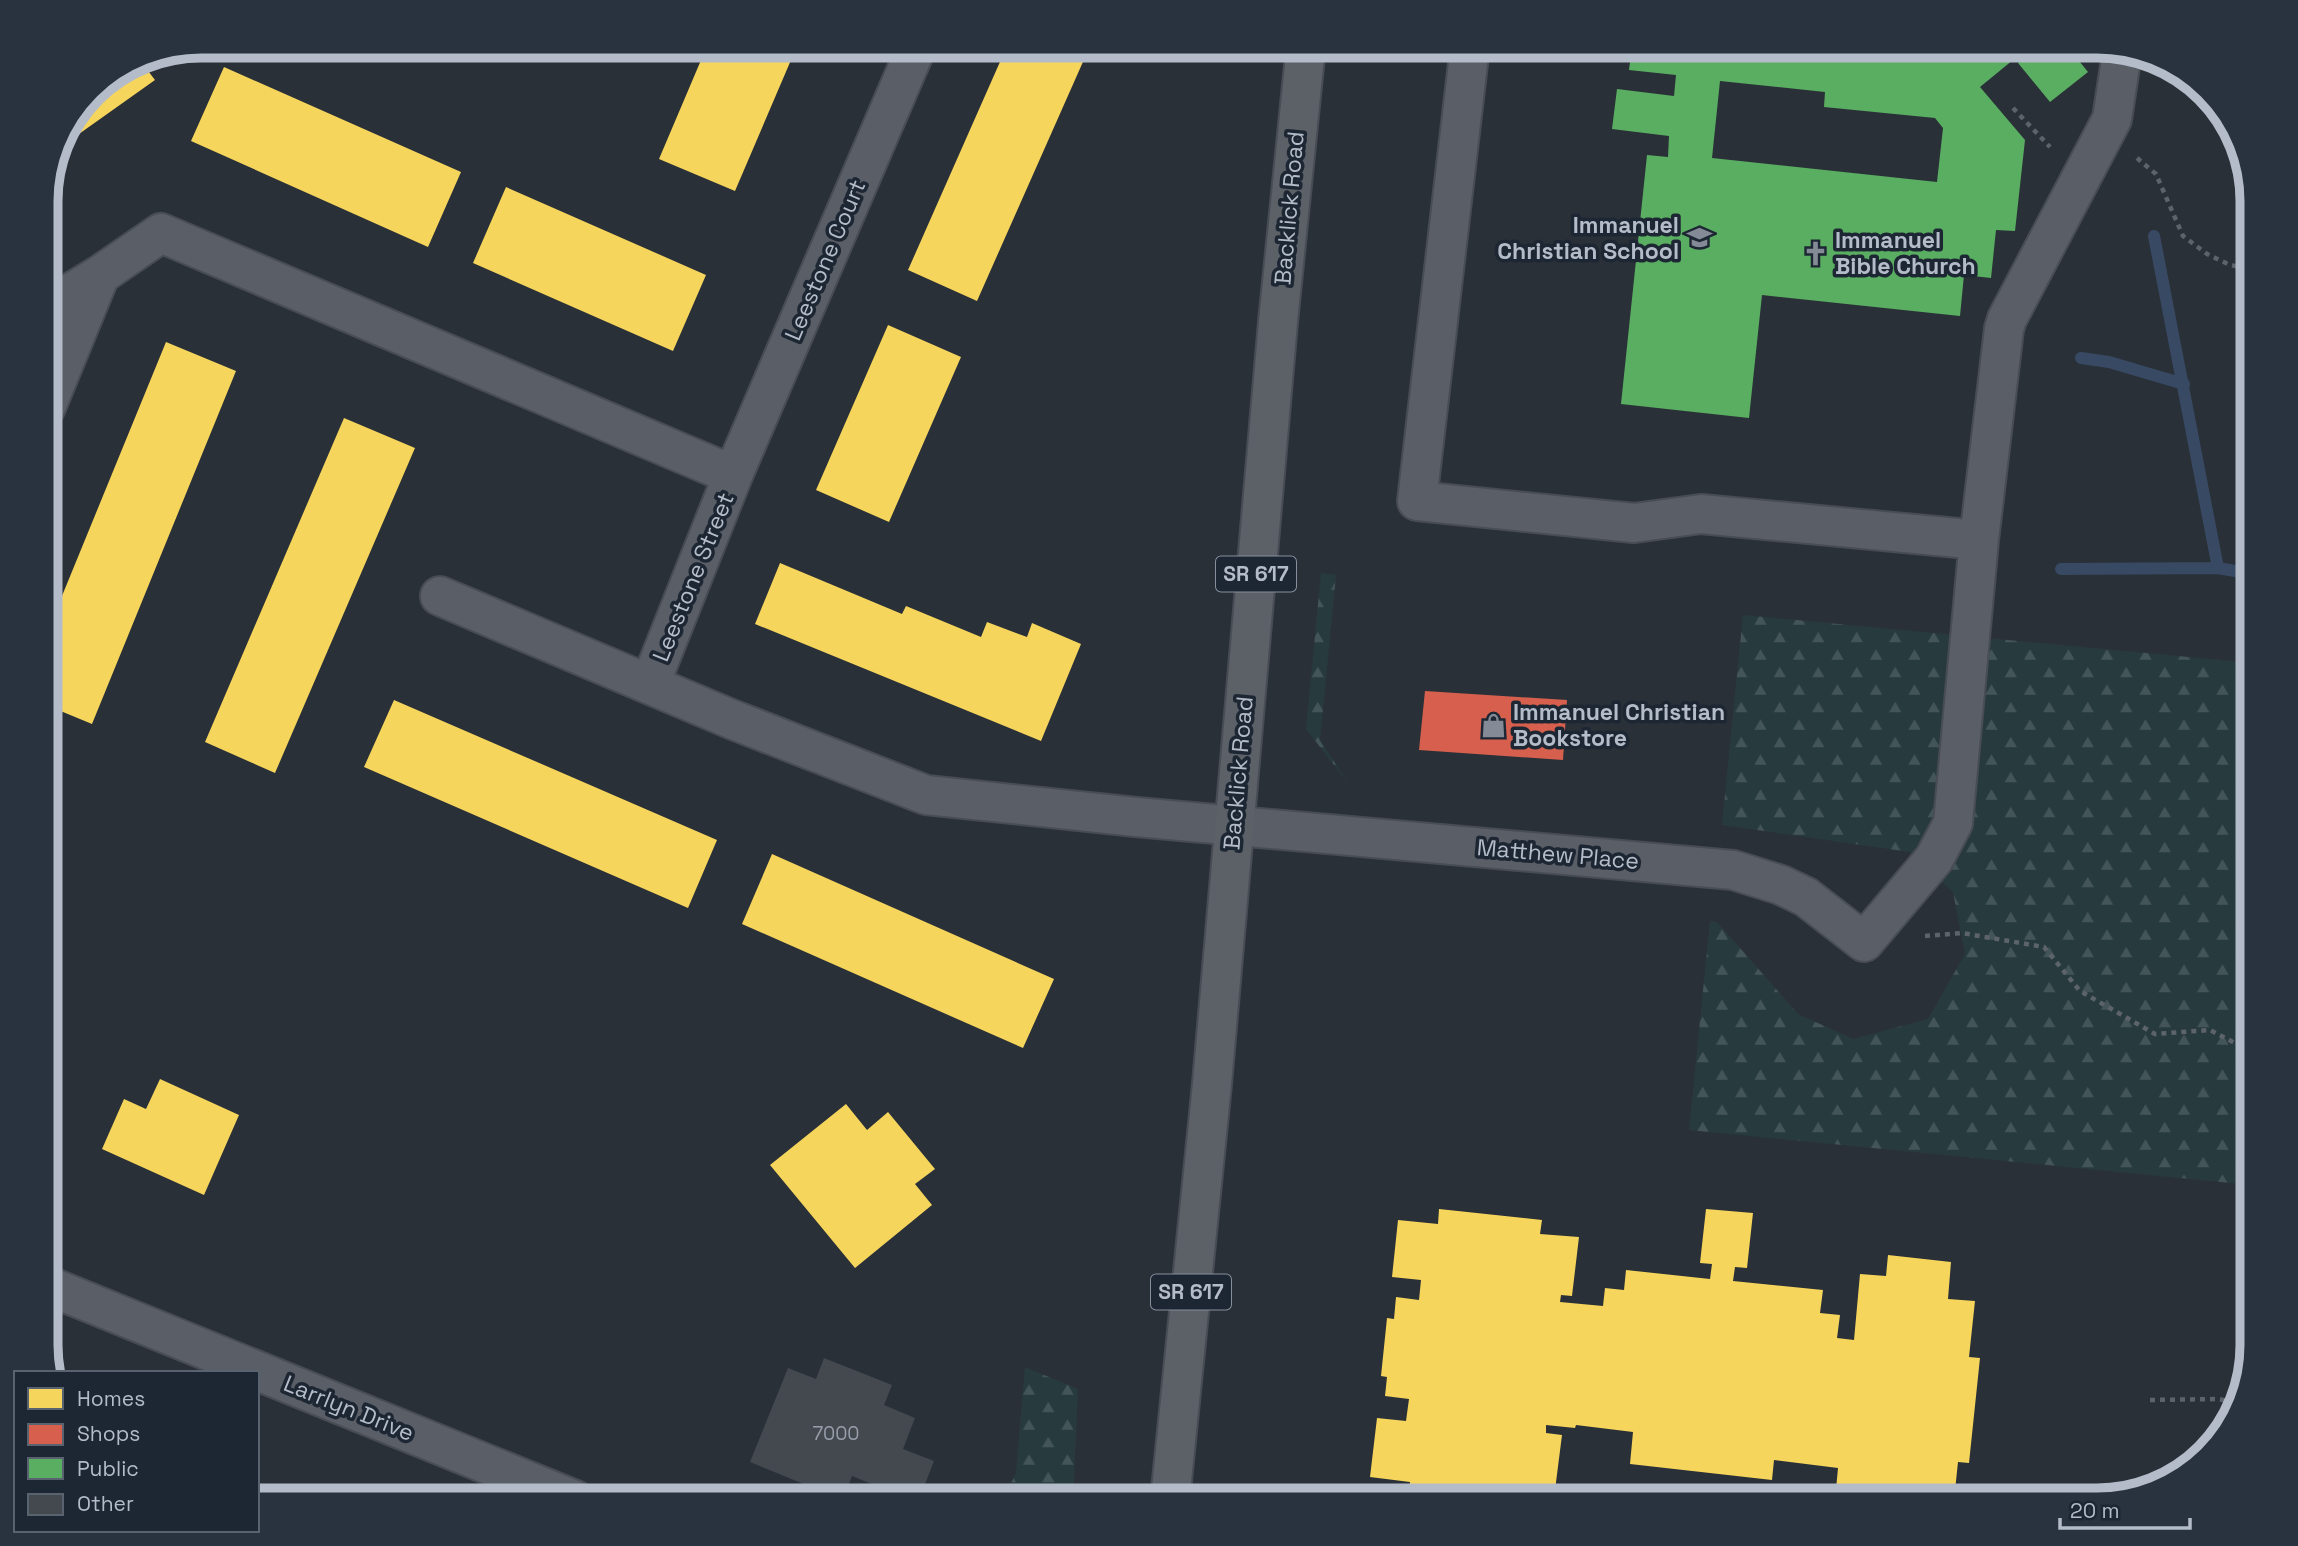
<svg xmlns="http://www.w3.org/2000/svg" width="2298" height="1546" font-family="'Space Grotesk',sans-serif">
<defs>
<pattern id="forest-firs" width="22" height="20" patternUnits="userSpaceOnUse" patternTransform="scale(1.75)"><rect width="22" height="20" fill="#273a3e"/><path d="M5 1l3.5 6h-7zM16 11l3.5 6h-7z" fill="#445559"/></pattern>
</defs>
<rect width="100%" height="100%" fill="#2a3038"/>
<!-- forest -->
<path fill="url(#forest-firs)" d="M1321,573l15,2 -16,165 28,43 -42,-54z
M1743,615l509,48v522l-563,-55 21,-209 7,1 81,92 55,25 75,-20 37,-65 -12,-62 -43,-40 -188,-27z
M1025,1367l53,22 -5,111h-70l13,-27z"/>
<!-- homes -->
<path fill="#f6d55c" d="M707,46h90l-62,145 -76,-32z
M1007,46h83l-113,255 -69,-31z
M139,59l16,21 -100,71 2,-10 34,-50z
M224,67l237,105 -33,75 -237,-106z
M506,187l200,88 -33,76 -200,-88z
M888,325l73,32 -72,165 -73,-32z
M166,342l70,29 -144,353 -46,-19v-70z
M344,418l71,30 -140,325 -70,-31z
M780,563l122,51 4,-8 75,31 6,-15 40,15 5,-14 49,21 -40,97 -286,-117z
M394,700l323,140 -29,68 -324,-141z
M772,854l282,125 -31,69 -281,-124z
M160,1079l79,36 -35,80 -102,-46 22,-50 22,10z
M846,1104l21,26 21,-18 47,57 -20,15 17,21 -77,63 -85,-103z
M1439,1209l103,11 -2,14 39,3 -7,59 -11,-1 -1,7 43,4 2,-18 19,2 2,-20 84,9 2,-15 -12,-1 6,-54 47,4 -6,55 -12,-1 -2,14 90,9 -3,23 20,2 -3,23 17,2 6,-66 26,2 2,-21 63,7 -3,37 27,2 -6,56 11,1 -11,105 -11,-1 -4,38h-119l3,-32 -64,-8 -2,20 -142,-16 3,-32 -57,-7 -1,3 -29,-3v8l16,2 -8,63 -41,-5 -1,7h-30l-73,-8 1,-10 -40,-5 7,-59 29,3 3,-22 -24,-3 2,-19 -6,-1 6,-58 7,1 2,-22 23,3 2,-20 -29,-3 6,-57 40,4z"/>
<!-- shops -->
<path fill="#d6604d" d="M1425,691l142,9 -4,60 -144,-10z"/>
<!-- public -->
<path fill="#5aae61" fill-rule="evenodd" d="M1632,46h398l-50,41 45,53 -10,91 -19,-1 -5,48 -27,-3 -4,41 -198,-21 -13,123 -128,-14 26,-249 21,2 1,-21 -57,-7 5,-40 57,7 2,-21 -47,-5zM1720,81l105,11 -1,15 111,11 8,10 -6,54 -225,-24z
M2040,46h27l21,26 -38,30 -32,-39z"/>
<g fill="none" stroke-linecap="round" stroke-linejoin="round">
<!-- stream -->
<path stroke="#384963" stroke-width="12" d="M2154,236l64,332
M2081,358l28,4 75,22
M2061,569l157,-1 34,6"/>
</g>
<!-- building -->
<path fill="#444950" d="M824,1358l68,27 -8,20 31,13 -12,31 31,12 -15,39h-8l-59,-24 -9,24 -93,-38 38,-94 28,11z"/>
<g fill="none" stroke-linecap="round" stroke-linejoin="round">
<defs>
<path id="minor" d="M1470,46l-53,455 217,22 67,-9 278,26
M46,308l54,-33 61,-42 572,242 -83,209
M46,407l54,-132
M733,475l184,-429
M440,596l291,123 195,76 210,22 597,53 48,15 25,12 58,45 70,-83 19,-36 26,-283 25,-211 3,-10 105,-200 10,-66
M46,1285l529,215"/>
<path id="major" d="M1170,1500l42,-416 66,-762 28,-276"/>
</defs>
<!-- minor casing -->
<use href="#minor" stroke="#484c53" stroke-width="42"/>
<!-- major casing -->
<use href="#major" stroke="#484c55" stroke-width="42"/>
<!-- path -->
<path stroke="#5d636a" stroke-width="4.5" stroke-dasharray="5 5" stroke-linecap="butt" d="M2013,108l37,39
M2137,158l19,16 27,62 24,18 23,11 22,4
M1925,936l37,-3 82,14 36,44 75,43 55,-4 42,22
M2150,1400l69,-1 16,4"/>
<!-- minor -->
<use href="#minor" stroke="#5a5e66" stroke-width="38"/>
<!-- major -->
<use href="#major" stroke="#5c6168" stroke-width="38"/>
</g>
<!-- icons -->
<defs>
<symbol id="school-bare" viewBox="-9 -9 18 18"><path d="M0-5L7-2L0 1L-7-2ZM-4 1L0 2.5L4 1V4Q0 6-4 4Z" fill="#848b96" stroke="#1d2633" stroke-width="2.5" paint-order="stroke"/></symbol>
<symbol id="church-bare" viewBox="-9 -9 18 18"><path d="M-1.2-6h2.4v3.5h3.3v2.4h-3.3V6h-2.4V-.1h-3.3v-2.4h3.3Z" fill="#848b96" stroke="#1d2633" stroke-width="2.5" paint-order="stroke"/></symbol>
<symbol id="shop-bare" viewBox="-9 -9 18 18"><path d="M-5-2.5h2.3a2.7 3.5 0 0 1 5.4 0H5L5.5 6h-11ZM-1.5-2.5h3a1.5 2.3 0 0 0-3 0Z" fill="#848b96" stroke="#1d2633" stroke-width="2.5" paint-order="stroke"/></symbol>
</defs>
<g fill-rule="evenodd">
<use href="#school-bare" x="1682" y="220" width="35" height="35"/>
<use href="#church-bare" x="1798" y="236" width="35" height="35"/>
<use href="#shop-bare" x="1476" y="708" width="35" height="35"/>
</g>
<g text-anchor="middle" stroke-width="7" stroke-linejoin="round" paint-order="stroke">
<!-- number labels -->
<g font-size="19" fill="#989fab">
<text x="836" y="1440">7000</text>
</g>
<!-- shield labels -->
<g fill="#1d2633" stroke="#878f9c" stroke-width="2">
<rect x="1216" y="556.5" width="80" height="35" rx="5"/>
<rect x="1151" y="1274.5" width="80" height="35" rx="5"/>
</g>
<g font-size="21" font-weight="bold" fill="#b4bcc9">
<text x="1256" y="581">SR 617</text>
<text x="1191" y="1299">SR 617</text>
</g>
<!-- street labels -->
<g font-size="23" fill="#b4bcc9" stroke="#1d2633">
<text transform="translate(1289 208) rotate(-85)" y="8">Backlick Road</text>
<text transform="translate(825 260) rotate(-67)" y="8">Leestone Court</text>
<text transform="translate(693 577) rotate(-68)" y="8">Leestone Street</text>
<text transform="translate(1238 773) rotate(-85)" y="8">Backlick Road</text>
<text transform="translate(1558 854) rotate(5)" y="8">Matthew Place</text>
<text transform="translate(349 1408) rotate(22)" y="8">Larrlyn Drive</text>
</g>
<!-- poi labels -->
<g font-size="23" font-weight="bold" fill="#b4bcc9" stroke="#1d2633" text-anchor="start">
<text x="1679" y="233" text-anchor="end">Immanuel<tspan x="1679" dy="26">Christian School</tspan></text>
<text x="1835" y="248">Immanuel<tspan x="1835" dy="26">Bible Church</tspan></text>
<text x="1513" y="720">Immanuel Christian<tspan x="1513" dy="26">Bookstore</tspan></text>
</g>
</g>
<!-- crop -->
<path d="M0 0H2298V1546H0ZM201 58H2097A143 143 0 0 1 2240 201V1345A143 143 0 0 1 2097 1488H201A143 143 0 0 1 58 1345V201A143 143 0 0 1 201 58Z" fill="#29323f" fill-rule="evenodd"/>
<path fill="none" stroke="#b4bcc9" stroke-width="9" d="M201 58H2097A143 143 0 0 1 2240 201V1345A143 143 0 0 1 2097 1488H201A143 143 0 0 1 58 1345V201A143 143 0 0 1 201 58Z"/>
<!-- legend -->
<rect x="14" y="1371" width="245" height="161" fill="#1d2633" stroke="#59626f" stroke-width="2"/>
<rect x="28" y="1388" width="35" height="21" fill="#f6d55c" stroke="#59626f" stroke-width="2"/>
<text x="77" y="1406" font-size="21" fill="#b4bcc9">Homes</text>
<rect x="28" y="1424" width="35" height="21" fill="#d6604d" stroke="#59626f" stroke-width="2"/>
<text x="77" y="1441" font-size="21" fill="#b4bcc9">Shops</text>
<rect x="28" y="1458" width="35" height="21" fill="#5aae61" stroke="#59626f" stroke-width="2"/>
<text x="77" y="1476" font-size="21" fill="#b4bcc9">Public</text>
<rect x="28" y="1494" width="35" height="21" fill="#444950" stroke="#59626f" stroke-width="2"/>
<text x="77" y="1511" font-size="21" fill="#b4bcc9">Other</text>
<!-- scale -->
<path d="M2060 1518v10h130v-10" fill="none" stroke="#b4bcc9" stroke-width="3.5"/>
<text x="2070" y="1518" font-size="21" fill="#b4bcc9" stroke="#1d2633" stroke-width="5" paint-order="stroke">20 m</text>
</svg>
